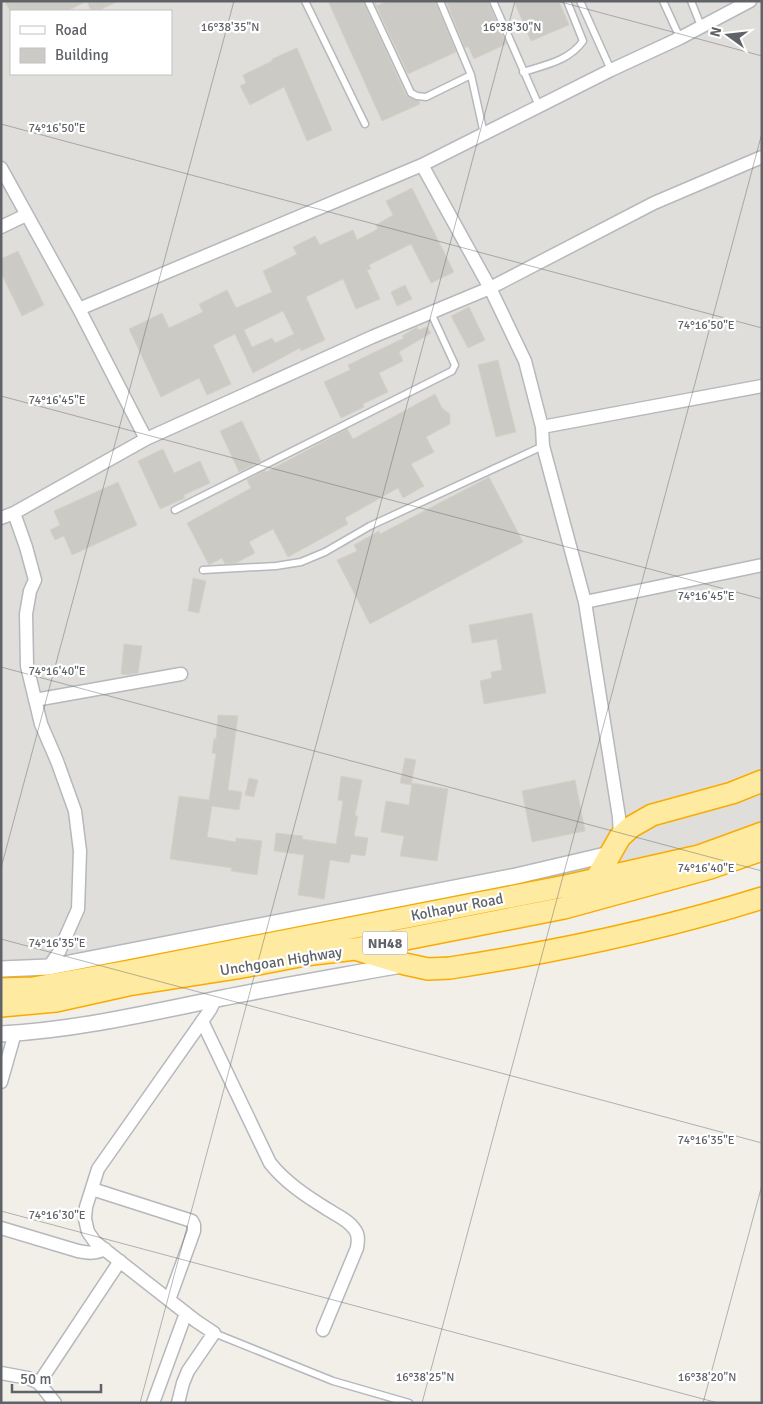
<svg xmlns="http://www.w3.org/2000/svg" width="763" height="1404" font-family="Signika,sans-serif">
<rect width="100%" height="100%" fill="#f1efe8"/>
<!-- industrial -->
<path fill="#e0deda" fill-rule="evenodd" d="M1,1h761v831l-49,19 -712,137zM11,11h160v63h-160z"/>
<!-- building -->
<path fill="#cccac5" stroke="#d6d1c6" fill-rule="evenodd" d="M5,1h113l-20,10h-7l-4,-10 -20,10h-57z
M328,1h35l43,94 13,6 1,3 -38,17z
M374,1l3,5 9,-5h49l21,51 -48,22z
M446,1h42l18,43 -32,15 -6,-13 -3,2z
M514,1h45l10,24 -38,16z
M297,48l35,82 -25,11 -23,-54 -34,18 -10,-19 6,-3 -3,-8 29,-14v-2z
M412,188l42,84 -23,11 -20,-39 -42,21 2,4 -4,1 13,29 -24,10 -13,-30 -37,18 19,43 -24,11 -1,-3 -47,25 -18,-39 -22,11 18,39 -24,11 -8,-17 -38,19 -32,-68 33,-16 7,15 34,-16 -4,-8 28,-14 9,18 36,-16 -9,-21 34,-17 -4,-7 22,-11 5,9 33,-15 4,10 21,-11 -2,-4 17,-10 -7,-14zM283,311l11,23 -19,9 -3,-5 -20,9 -8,-17z
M18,251l26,54 -22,11 -21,-43v-14z
M405,285l7,14 -15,7 -6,-14z
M469,307l16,33 -17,8 -17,-32z
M417,327l2,3 8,-3 4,6 -32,19 4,9 -24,12 9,19 -25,12 1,3 -23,11 -17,-36 26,-12 -2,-5 56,-27 -2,-2z
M498,360l18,72 -20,5 -18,-72z
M435,394l7,14 8,6v10l-24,13 8,15 -23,12 13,22 -21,12 -5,-10 -53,30 3,6 -60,33 -15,-28 -24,13 6,11 -19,10 -11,1 -3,-6 -13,7 -22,-42 64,-35 -4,-8 18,-10 1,2 81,-43 6,10z
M242,421l19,40 -22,11 -19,-41z
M163,449l11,24 26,-12 10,22 -26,12 1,3 -25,11 -22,-48z
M489,477l34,65 -153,82 -33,-64 20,-9 -3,-6 25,-14 1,3z
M118,482l19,43 -65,30 -8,-19 -9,4 -5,-10 10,-5 -6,-14z
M193,578l13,3 -7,32 -11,-2z
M532,613l14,80 -62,11 -4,-23 12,-3 -1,-6 11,-2 -5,-31 -25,4 -3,-18z
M124,644l18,2 -4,27 -10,2 -7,-1z
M218,715l20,1 -10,74 14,2 -3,18 -27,-4 -5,31 29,5v-4l26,3 -5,34 -26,-4 1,-3 -62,-9 9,-63 30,4 7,-46 -4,-1 2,-14h2z
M405,758l11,2 -5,25 -11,-2z
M341,776l21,4 -7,36h3l-4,20 14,2 -3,18 -14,-2 -2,9 -19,-3 -6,39 -26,-4 6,-40 -30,-4 2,-18 27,3 -1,3 34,5 7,-43 -5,-1z
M249,778l9,2 -4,17 -9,-2z
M575,780l10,51 -53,11 -10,-51z
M412,783l36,6 -11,72 -37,-5 4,-20 -23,-4 5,-31 23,4z"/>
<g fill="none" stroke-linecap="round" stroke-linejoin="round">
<defs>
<path id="service" d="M305,1l60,123
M368,1l43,92 6,3 9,1 45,-22
M440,1l31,74 13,59
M493,1l46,105
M580,1l31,69
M663,1l17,37
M691,1l10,25
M523,72c22,-7 46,-11 60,-31l-16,-40
M175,510l277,-139 3,-6 -24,-52
M203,570l73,-4 25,-4 24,-10 45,-26 173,-80
M214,1333l119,48 76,22"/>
<path id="minor" d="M422,165l68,123 35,73 17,66 1,19 42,156 34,215 1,20
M1,168l78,141 67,130
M1,227l25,-12
M79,309l343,-144 189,-95 69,-32 70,-37
M542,427l220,-41
M14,513l12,34 9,33 -5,11 -4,23 1,52 14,58 16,37 18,50 5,40 -2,58 -19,43 -10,15
M1,518l13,-5 132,-74 226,-102 118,-49 164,-85 108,-46
M585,602l177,-37
M35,700l146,-26
M202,1021l68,142c15,19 36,33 57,46 9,6 22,11 28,21 4,5 3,12 2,18l-34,82
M1,1082l14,-49
M92,1189l100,32 2,4v6l-25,69
M1,1228l77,23c11,2 17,3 27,-2
M1,1373l27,5 11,5 16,20
M39,1383l81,-122
M153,1403l33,-90
M178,1403l5,-20 5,-12 26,-38 -18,-12 -101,-79 -7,-10 -3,-13 1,-12 12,-38 112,-159 5,-10"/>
<path id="tertiary" d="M1,969l48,-2 467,-91 94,-22
M1,1034c75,-4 148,-21 221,-36 59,-12 119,-22 179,-33"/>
<path id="trunk" d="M596,879l24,-42 11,-10 21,-12 80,-22 30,-12
M358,950l47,14 23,5 22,-1c105,-16 210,-38 312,-70
M1,989l32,-1 96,-17 437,-85 133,-30 63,-23
M1,1006l55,-5 72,-16 109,-17 68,-13 50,-6 209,-41 146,-40 52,-18"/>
</defs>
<!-- service casing -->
<use href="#service" stroke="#b5b8bc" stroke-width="9"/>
<!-- minor casing -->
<use href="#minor" stroke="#b5b8bc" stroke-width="15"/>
<!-- tertiary casing -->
<use href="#tertiary" stroke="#b5b8bc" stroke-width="18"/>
<!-- trunk casing -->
<use href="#trunk" stroke="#f9ab00" stroke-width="24"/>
<!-- service -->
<use href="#service" stroke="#fff" stroke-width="6"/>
<!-- minor -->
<use href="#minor" stroke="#fff" stroke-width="12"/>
<!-- tertiary -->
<use href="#tertiary" stroke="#fff" stroke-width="15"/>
<!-- trunk -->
<use href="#trunk" stroke="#feeaa1" stroke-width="21"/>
</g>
<!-- ticks -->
<path fill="none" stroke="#5f6368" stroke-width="1" stroke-opacity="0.45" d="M557,1l205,55M1,124l761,204M1,396l761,203M1,667l761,204M1,868l233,-867M1,939l761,204M1,1211l717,192M140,1403l375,-1402M422,1403l340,-1270M703,1403l59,-218"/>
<g text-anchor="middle" stroke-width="4.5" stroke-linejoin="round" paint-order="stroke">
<!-- shield labels -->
<rect fill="#fff" stroke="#8f9295" stroke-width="1" x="362.5" y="931.5" width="45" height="23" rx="4"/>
<g font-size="14" font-weight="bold" fill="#5f6368">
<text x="385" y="948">NH48</text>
</g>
<!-- street labels -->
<g font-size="15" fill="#5f6368" stroke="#fff">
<text transform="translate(457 907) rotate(-11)" y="5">Kolhapur Road</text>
<text transform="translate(281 961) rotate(-9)" y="5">Unchgoan Highway</text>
</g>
</g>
<g font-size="12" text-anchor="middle" fill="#5f6368" stroke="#fff" stroke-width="4.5" stroke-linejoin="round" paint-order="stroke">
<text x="230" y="31">16°38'35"N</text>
<text x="512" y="31">16°38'30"N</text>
<text x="57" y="132">74°16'50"E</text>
<text x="706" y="329">74°16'50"E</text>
<text x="57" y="404">74°16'45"E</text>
<text x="706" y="600">74°16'45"E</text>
<text x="57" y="675">74°16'40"E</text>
<text x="706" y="872">74°16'40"E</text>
<text x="57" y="947">74°16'35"E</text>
<text x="706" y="1144">74°16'35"E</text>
<text x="57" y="1219">74°16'30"E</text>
<text x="425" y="1381">16°38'25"N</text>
<text x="707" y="1381">16°38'20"N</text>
</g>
<!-- border -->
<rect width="763" height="1404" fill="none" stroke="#5f6368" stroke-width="5"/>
<!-- legend -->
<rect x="10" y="10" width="162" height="65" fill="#ffffff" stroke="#bfc1c3"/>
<rect x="20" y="26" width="25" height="8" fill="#ffffff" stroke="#bfc1c3"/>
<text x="55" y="35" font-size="15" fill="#5f6368">Road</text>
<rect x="20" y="48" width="25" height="15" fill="#cccac5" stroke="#bfc1c3"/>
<text x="55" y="60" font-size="15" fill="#5f6368">Building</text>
<!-- north arrow -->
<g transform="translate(728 35) rotate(285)" stroke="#ffffff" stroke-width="4" paint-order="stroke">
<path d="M0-4L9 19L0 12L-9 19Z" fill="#5f6368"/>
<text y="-8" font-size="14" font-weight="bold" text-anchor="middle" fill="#5f6368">N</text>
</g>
<!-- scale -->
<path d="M12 1384v8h89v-8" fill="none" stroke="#5f6368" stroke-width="2.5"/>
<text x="20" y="1384" font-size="15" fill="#5f6368" stroke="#ffffff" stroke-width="4" paint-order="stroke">50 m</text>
</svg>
